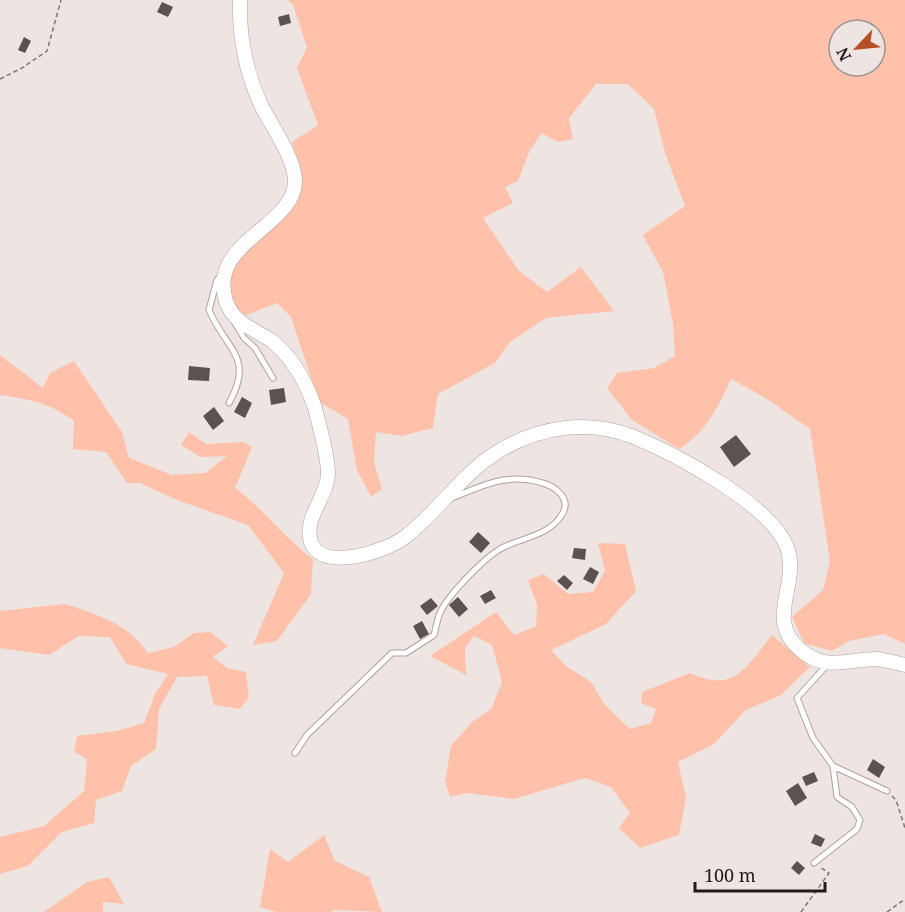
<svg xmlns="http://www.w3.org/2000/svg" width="905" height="912" font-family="'Noto Serif',serif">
<rect width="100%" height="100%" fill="#eee4e1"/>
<!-- green -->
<path fill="#ffc1aa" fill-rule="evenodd" d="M288,0h617v644l-21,-10 -35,7 -17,10 -28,-8 -12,-26 31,-27 7,-29 -20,-132 -46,-32 -33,-18c-14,30 -24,52 -52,70l-47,-29 -25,-32 10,-15 37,-5 21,-12 -2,-32 -10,-52 -20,-37 42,-29 -20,-53 -11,-44 -26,-25h-32l-27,34 4,21 -15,3 -16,-9 -12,17 -12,31 -13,6 8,16 -30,15 36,53 28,21 34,-25 33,44 -68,7 -36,24 -15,21 -57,31 -5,34 -31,8 -26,-4 -2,30 8,27 -11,8 -14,-27 -9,-51 -29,-17 -28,-85 -14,-14 -31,12 -13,-8 -5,-24 10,-24 58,-55 6,-30 -10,-32 26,-17 -21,-57 10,-21 -14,-42zM839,30h36v36h-36z
M0,355l43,33 7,-15 24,-12 48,71 7,26 43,17 33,-2 22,-17 -27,1 -19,-12 8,-13 17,12 37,-2 9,5 -17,41c29,21 49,50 78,71l-2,35 -34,47 -24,4 31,-72 -36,-48 -71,-25 -37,-17h-13l-21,-31 -33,-3 1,-28c-24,-18 -45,-22 -74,-26z
M598,543l27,1 11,47 -30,33 -55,26 15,16 25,16 14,23 25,24 21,-6 5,-14 -15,-6 1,-11 48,-19c45,21 56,-6 82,-38l38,32 -29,28 -35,15 -32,34 -36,18 8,36 -7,37 -39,13 -21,-20 11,-15 -19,-26 -26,-9 -71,21 -48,-6 -16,4 -5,-16 6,-35 21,-24 19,-13 11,-27 -10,-37 -18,-9 -9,12 1,27 -36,-19 66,-44 18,23 22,-9 1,-21 -9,-25 16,-6 24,20 25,-2 12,-21z
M65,604c34,11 62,19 83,49l26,-6 20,-14 16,-1 18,14 -15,11 14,11 19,4 3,25 -9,12 -26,-4 -7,-29 -30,1 -18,32 -3,40 -25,17 -9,25 -26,9 -2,23 -32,9 -34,34 -28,8v-37l44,-11 40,-35 3,-32 -13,-7 3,-16 40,-5 27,-8 11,-29 13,-20 -42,-10 -16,-27 -31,-1 -30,19 -49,-7v-37z
M324,835l11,26 34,16 13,35 -48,-2 -3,2h-54l-17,-5 10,-58 18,13z
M109,877l15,27 -21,-2v10h-59l43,-30z"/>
<!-- building -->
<path fill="#5c5351" d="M162,2l11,5 -5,10 -11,-5z
M289,14l2,9 -11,3 -2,-9z
M24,37l7,4 -6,12 -7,-3z
M189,366l21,2 -1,13 -21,-1z
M284,388l2,14 -15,3 -2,-15z
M242,397l10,6 -7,15 -11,-6z
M214,407l10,14 -11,9 -10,-14z
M736,435l15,19 -17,13 -14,-20z
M478,532l12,11 -9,10 -12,-11z
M574,548l12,1 -1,11 -13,-2z
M590,567l9,5 -6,12 -10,-5z
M564,575l9,8 -6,7 -10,-9z
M491,590l5,8 -11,6 -5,-8z
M458,597l10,12 -9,8 -10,-12z
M431,598l7,8 -11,9 -7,-9z
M422,621l7,13 -9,5 -7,-13z
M873,759l12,8 -6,11 -12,-8z
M814,772l4,9 -12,5 -4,-9z
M798,783l9,15 -12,8 -9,-15z
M815,834l10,5 -4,8 -10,-4z
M797,861l8,7 -6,7 -8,-7z"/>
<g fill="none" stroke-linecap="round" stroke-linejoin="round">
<defs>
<path id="lane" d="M221,275l-4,5 -8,30c17,40 46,47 20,93
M235,323l9,15 11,10 18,30
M827,665l-30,33 16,40 20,28 54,25
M295,753l12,-18 85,-82h14l28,-18c2,-7 3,-15 6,-22 8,-18 47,-59 66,-67 18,-8 44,-12 55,-30 12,-17 -5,-30 -22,-34 -32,-9 -58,4 -87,16
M814,863l43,-34 3,-9 -8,-13 -15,-10 -4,-31"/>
<path id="secondary" d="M240,0c-1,37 5,69 20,103 10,21 34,53 35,77 1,47 -88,61 -69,121 7,22 28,28 46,40 21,17 33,39 42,64 5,18 14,51 14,69 -1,24 -25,44 -17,68 11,31 76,9 94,-5 34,-26 57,-64 94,-86 41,-25 91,-32 135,-14 41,17 136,67 153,110 14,39 -25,73 16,105 23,19 48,7 74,7 9,1 19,4 28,6"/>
</defs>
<!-- lane casing -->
<use href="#lane" stroke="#aca3a0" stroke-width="7"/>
<!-- secondary casing -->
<use href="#secondary" stroke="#aca3a0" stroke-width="15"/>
<!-- path -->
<path stroke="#7d7675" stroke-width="1.5" stroke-dasharray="4.5 3" stroke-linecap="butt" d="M0,79l22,-11 25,-17 14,-51
M892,796l4,4 9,28
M801,912l28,-39 -9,-6
M887,912l18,-13"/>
<!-- lane -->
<use href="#lane" stroke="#fff" stroke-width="5"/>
<!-- secondary -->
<use href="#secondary" stroke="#fff" stroke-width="14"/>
</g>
<!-- north arrow -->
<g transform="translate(857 48) rotate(244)"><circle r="28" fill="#eee4e1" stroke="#9b9491" stroke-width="1.5"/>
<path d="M0-4.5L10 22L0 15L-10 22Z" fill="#b65024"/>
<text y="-9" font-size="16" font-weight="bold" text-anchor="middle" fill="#1e1b1a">N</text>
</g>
<!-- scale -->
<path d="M695 882v9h130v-9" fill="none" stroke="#1e1b1a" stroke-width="3"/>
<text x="704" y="882" font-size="18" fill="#1e1b1a" stroke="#eee4e1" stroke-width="4.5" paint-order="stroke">100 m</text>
</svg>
